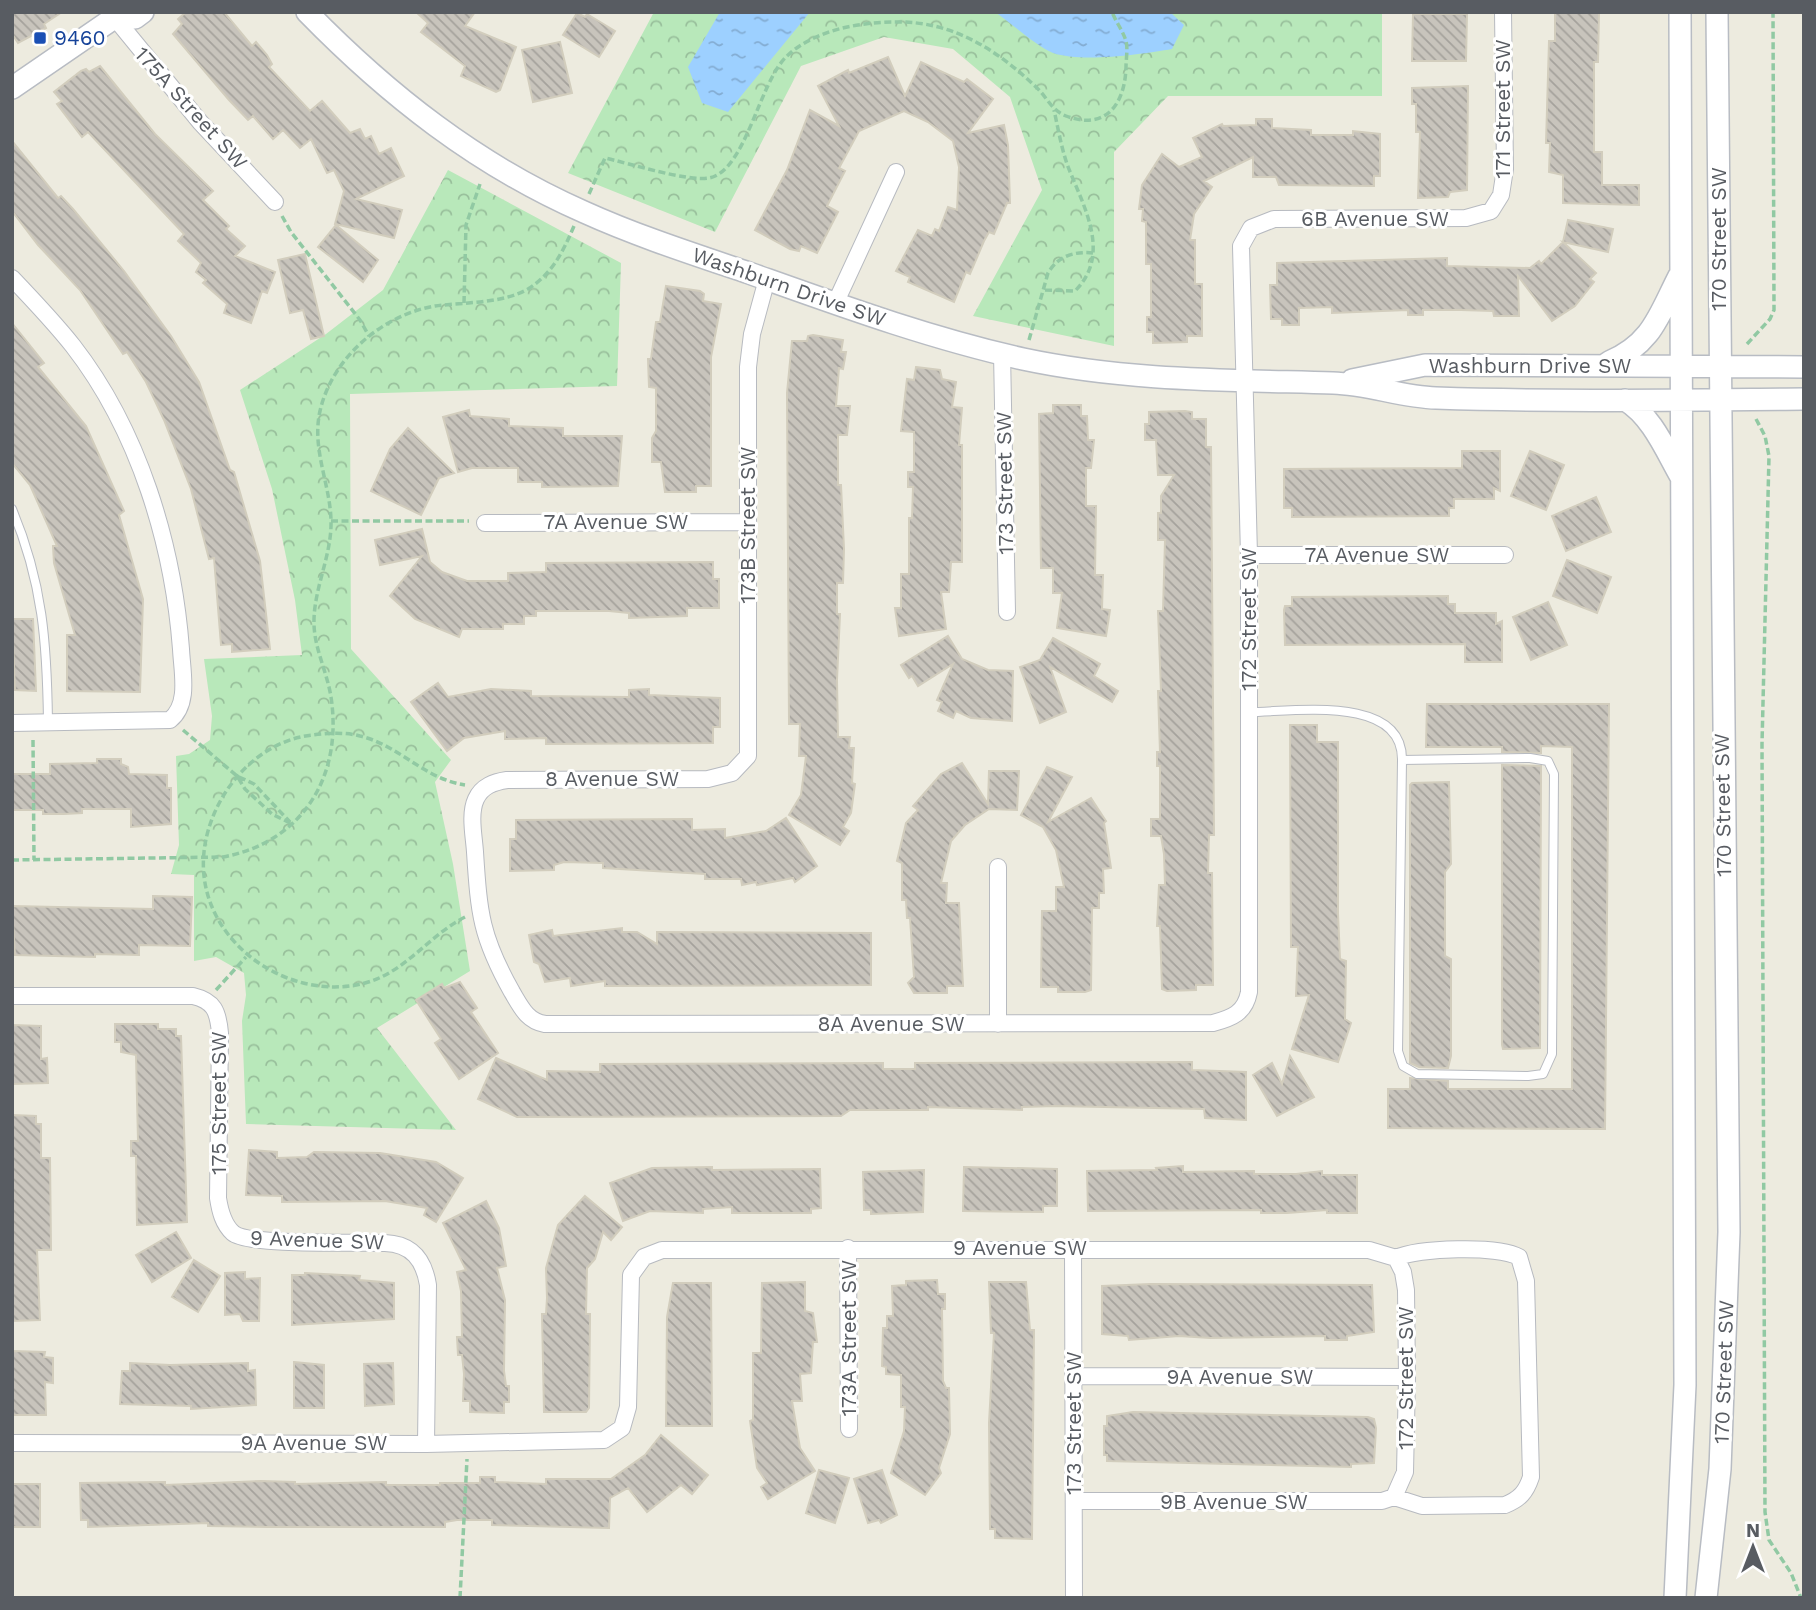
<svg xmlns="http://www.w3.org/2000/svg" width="1816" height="1610" font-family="'Work Sans',sans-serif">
<defs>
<pattern id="park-crowns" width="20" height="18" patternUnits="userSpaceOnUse" patternTransform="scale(1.75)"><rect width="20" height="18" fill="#b8e8ba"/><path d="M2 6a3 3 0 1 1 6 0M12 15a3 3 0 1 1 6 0" fill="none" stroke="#98bf9b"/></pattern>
<pattern id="water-ripples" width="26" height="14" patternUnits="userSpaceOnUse" patternTransform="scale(1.75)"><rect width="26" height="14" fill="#9dd0ff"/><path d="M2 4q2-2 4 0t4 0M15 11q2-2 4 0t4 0" fill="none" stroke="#83acd2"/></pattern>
<pattern id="building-back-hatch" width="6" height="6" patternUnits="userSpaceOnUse" patternTransform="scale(1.75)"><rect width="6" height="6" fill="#c8c4bc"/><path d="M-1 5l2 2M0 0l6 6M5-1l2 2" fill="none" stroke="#a5a29c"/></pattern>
</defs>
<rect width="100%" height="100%" fill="#edebdf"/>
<!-- park -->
<path fill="url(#park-crowns)" d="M654,12h728v84h-214l-54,56v194l-141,-30 69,-126 -32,-93 -57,-48 -69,-12 -83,29 -86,166 -147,-59z
M448,170l173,93 -4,123 -267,8 1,255 100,111 -16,22 18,82 17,107 -93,57 79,102 -210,-6 -4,-103 4,-26 -2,-22 -28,-16 -22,4v-86l-23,-1 8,-29 -3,-89 13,-2 21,-14 2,-24 -8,-57 98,-4 -7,-55 -23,-111 -32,-99 86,-56 57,-44z"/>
<!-- water -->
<path fill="url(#water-ripples)" d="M720,12h90l-82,100 -26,-9 -14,-36z
M995,12h175l14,13 -12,24c-29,5 -90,14 -119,4 -17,-7 -42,-30 -58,-41z"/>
<!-- building -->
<path fill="url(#building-back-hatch)" stroke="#d2cdbd" stroke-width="2" d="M12,12h50l-18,12 2,4 -28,15 -6,-9z
M186,12h38l28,34 4,-4 11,13 5,9 -3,3 41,44 12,-10 28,32 10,-4 5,10 6,-3 8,18 12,-6 13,28 -48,23 46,11 -8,28 -59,-14 9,-33 -10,-21 -7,3 -16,-34 -11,9 -17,-18 -10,9 -20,-23 -5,4 -19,-20 -56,-66 9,-10 -4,-5z
M416,12h59l-10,14 51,21 -16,43 -4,2 -35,-16 4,-10 -44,-34 7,-9z
M1555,12h44l-1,50h-4v90h8v33h37v20l-76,-2v-28l-14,-3 1,-29h-4l3,-102h6z
M577,13l8,4 2,-3 28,17 -16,26 -36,-22z
M1413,14h54l-1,47h-54z
M560,42l12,51 -39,9 -11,-52z
M888,57l17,39 16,-34 43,20 3,-3 26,20 -25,34 36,-8 4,20 2,58h-3l-13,31 -5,-2 -5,9 -14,33 -4,-2 -12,30 -46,-20 2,-5 -14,-6 22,-41 14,6 3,-7 4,2 9,-24 9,3 2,-43 -6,-26 -25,-19 -24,-11 -45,20 -20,37 6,3 -18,35 11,6 -21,41 -16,-7 -2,5 -9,-2 -35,-19 32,-60 23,-60 29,16 -21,-40 30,-16 1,3z
M100,66l55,68 58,57 -10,9 26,26 -3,3 19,17 -10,10 40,16 -8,21 -5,-2 -11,32 -27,-10 3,-9 -24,-21 3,-3 -10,-8 5,-9 -23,-22 6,-7 -96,-102 -6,5 -25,-33 5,-3 -8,-9 27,-21 5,-2 3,3z
M1468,86l-1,104 -17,2 -2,5 -30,1 2,-66h-4v-28h-4v-16z
M1256,119h16v9l39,2v5h42v-4l27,3v42h-6v10l-95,-1 -3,-8h-23v-20l-49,24 8,6 -18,27 -4,26h5v44h7v52h-15v6l-34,1v-11h-6v-15h4v-53h-5v-42l-4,-1 1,-12h-4l3,-24 20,-31 17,13 23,-10 -9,-19 29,-14 1,2 33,-1z
M12,141l46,57 3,-2 12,13 51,62 47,65 28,46 31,88 4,2 26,89 10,88 -38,3v-8l-11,1 -7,-87 -5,1 -18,-70 -27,-69 -18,-38 -19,-30 -4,2 -43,-64 -42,-45 -26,-34z
M1568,220l45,9 -5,23 -45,-10 33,31 -6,6 4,3 -19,24 -23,15 -34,-45 1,40h-25l-1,-5 -32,-1h-38v5h-15v-5l-76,3v-6l-33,1v17h-17v-6h-11l-1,-34h7v-22l170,-5v8l83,2 9,-7 2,3 22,-22z
M336,225l42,35 -15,22 -45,-35z
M305,254l19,82 -13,3 -8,-29 -13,3 -12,-53z
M666,286l34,5 4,3 -1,7 18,3 -10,53v129h-15v6h-31l-4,-30h-9v-24l4,-7v-43l-7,-1 -1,-28h3l5,-37h4z
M12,323l32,40 -6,4 48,59 38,85 -5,4 24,84 -3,93 -73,-1v-56h8l-21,-72 -1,-17h4l-27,-61 -18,-22z
M813,335l30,5 -2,12h5l-3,17 -4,-1 -3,38h14l-3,29h-9v50h3l3,64 -1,34h-6v31h3l-3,66 1,57h12l-1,11h5l-2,35 3,1 -4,29 -8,14 6,4 -9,14 -51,-30 12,-20 5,-39h-7l1,-32h-11l-2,-331 5,-52h15l1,-5z
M916,367l24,3 2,9 14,3 -4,25 10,1 -3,37h3v117h-11l-2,30h-8l5,37 -47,7 -4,-28h6v-34h8v-56h3l1,-31h-5v-15h6v-40l-13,-1 6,-52 7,1z
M1053,405h28v11h6l1,24h6l-3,28h-5v38h10l-1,69h8l-1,34 8,1 -4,26 -49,-8 5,-35h-9v-25h-12l-2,-154 14,-1z
M469,410l1,6 39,3v7l54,2v8h59l-4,50 -76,1v-5h-24v-14h-46l-14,4 -15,-55z
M1185,411l7,1v7h14v28h5l3,388h-5l-1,38h4l1,112h-17v5l-29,1 -5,-2 -2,-63h-3l2,-41h6l-1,-31 -3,-18h-10v-17h9v-53h-3v-14h3l-2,-61h3l-3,-80h5l2,-71h-7v-27h3v-17l13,-21h-16l-2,-35h-11v-16h4v-12z
M408,428l46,45 -15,5 -18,37 -50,-24 19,-42z
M1462,451h38v40l-6,-3v11h-40v9h-5v8l-157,1v-9h-8v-39l178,-1z
M1530,451l34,14 -18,45 -35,-14z
M1596,497l15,35 -45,19 -14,-35z
M422,529l8,33 12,10 25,9h41v-8l38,-1v-9l167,-1v17h6v29h-32v8l-58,2v-5l-20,-2h-73v5h-12v8h-21v5h-41l-3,8 -44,-18 -25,-23 32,-40 -42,9 -5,-25z
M1567,560l44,17 -14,36 -44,-17z
M1448,596v8h7v9h41v11l6,-3v41h-37v-18l-180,1 -1,-35 1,-4h7v-9z
M1548,602l19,43 -36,15 -18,-43z
M12,619h21l3,72 -21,-1z
M948,636l14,23 26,11 25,1 -1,50 -41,-3 -15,-7 -3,7 -15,-7 4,-9 -5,-2 16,-36 -35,22 -6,-10 -3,2 -8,-13z
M1053,638l47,26 -6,12 24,15 -6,11 -62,-35 16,45 -26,11 -20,-56 20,-7z
M438,683l10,14 43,-8 40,2v5l98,1v-7l20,-1v6l71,3v29h-7v16l-167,1v-6l-41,1v-8l-41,7 -17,13 -36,-49z
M1427,704h182l-4,425 -217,-1v-39h22v-11l38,3v8h124v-342l-31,-1v7l-39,-1v-5h-76z
M1290,725h27v17h21v171l2,46 6,2 -1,58 6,4 -13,39 -46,-13 17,-54 -13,1 2,-49h-7z
M97,759h24v5l7,3 1,7 38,1v13h4v36l-40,3v-18h-49v4l-18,1h-21v-4h-31v-36h38v-10l47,-1z
M962,763l26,41 1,-33h30l-2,39 -28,-1 -24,16 -14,16 -10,42h6l-1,20h13l4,83h-16v7h-33l-6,-10 6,-6 -4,-59h-3l-1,-18h-4v-37l-5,-2 9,-38 12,-13 -5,-4 28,-32z
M1502,765l39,1 -1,282 -37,1 -1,-4z
M1047,767l25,10 -24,45 43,-24 15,23 -2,2 7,45 -8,1 1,24h-5v15h-7l-1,82 -6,2h-27v-5h-17l1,-76h14v-24h8l-8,-37 -13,-23 -22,-12z
M1449,782l2,82 -6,8v84l6,3v97l-3,12 -29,-1 -9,-4v-278l2,-2z
M786,818l31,48 -22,16 -2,-4 -36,7 -1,-3 -14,3 -1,-6h-36v-5l-102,-6v-5l-39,-1 -10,3v5l-44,1v-32h6v-19l176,-1v11l33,-1v9l41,-7z
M153,896l39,1 -2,49 -51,-1v10l-44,-1v3l-80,-2 -3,-49 141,3z
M622,928v4h15l20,12v-12l214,1v52l-266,1v-5l-34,5 -1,-8 -25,4 -6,-18 -5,-2 -5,-27 23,-5 1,6z
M460,982l17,26 -6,4 27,41 -39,26 -24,-36 6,-4 -25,-39 26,-16 2,4z
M115,1024h43v5h18v7h5l6,186 -50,3 -1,-69h-5v-15h7l-2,-86 -15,-3v-10h-6z
M12,1025l29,1v33l6,-1 1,25 -36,1z
M1290,1056l24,41 -37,19 -24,-41 19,-12 10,21z
M496,1058l51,22v-9l53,1v-8l283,-1v6h32v-6l277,-1v8l54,2v48l-41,-2 -1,-9 -149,-3 -33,1v3l-94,-3v3h-78l-9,6 -324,1 -39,-18z
M12,1115l24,1v8h5v34h9l1,92h-14l3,70 -28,1z
M249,1150l28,2v6l30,-1 7,-5 66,1 56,9 27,16 -27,44 -12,-7 3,-7 -42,-7 -103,1v-6l-36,-1z
M1183,1166v6l71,-1v3h42l26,-3v4h35v38h-30v-3l-40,3h-26v-3l-173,1 -1,-40 70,-1 -1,-2z
M712,1167v3l108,-1 1,39 -10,1v4h-79v-6l-29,2v4l-53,-2 -27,10 -13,-38 42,-15z
M964,1167l93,2v37h-14v6l-80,-1z
M924,1170l-1,42 -52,2v-4h-7l-1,-38z
M585,1196l37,31 -11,13 -8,-8 -8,27 -8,9 -1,46h4l-1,94 -3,4h-42l-2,-98h4l1,-16 -1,-30 12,-43z
M486,1201l13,27 7,38 -9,2 8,32 -1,71 2,15h3v16h-5v11l-34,-1v-11h-7l1,-27 -2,-19h-4l-1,-18h5l-1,-46 -4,-19 9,-2 -23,-47z
M176,1232l15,26 -39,24 -16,-27z
M194,1260l26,16 -22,36 -26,-15z
M245,1272v7l15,-1 -1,43h-16l-3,-7 -15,1v-42z
M305,1273l55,3 -1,4 35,3v36l-102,6v-50h13z
M937,1280l1,14h7v15h-3l1,72 3,7h3l1,46 -11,34 2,5 -16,22 -34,-22 13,-42 1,-24h-4v-32l-15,-1v-7l-4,-1 1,-38h4v-12h6l-1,-30 14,-1v-4z
M805,1282v29l8,2 4,29h-4l-2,31 -11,1 2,27h-10l8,47 15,23 -47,28 -7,-12 6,-4 -10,-15 -7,-47 3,-1v-67h8l1,-70z
M989,1282h37l4,48h4l-2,209 -37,-1v-9h-5l-1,-106 5,-90h-3z
M673,1283h38l1,143h-46l1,-109z
M1151,1284l221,1 2,47 -27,4v4h-22v-4l-115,2 -31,-2 -50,4 -1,-4 -26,-2v-48z
M12,1351l33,1 -1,5 9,1v25l-8,-1 1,33h-34z
M294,1362l30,3v43h-30z
M130,1363l40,2 78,-2v8l7,-1 1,35 -65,4v-3l-71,-2 2,-33h8z
M393,1363l1,41 -29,2 -1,-42z
M1133,1412l235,5 6,2 2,9 -2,35 -23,1v3l-244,-6v-6h-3v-29h3v-10z
M661,1435l47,40 -16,19 -11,-9 -34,27 -19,-24 -18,10 -1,30 -117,-3v-5h-35l-12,2v5h-177l-60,-1v-3l-120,4v-7h-7l-1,-37 85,-1v3l96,-4 34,1v2l91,-2v3h54v-2h40v-6h15v5l51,2v-5h65l34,-24z
M819,1470l30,8 -14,45 -29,-10z
M882,1470l15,45 -16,8 -2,-3 -11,3 -14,-44z
M12,1484h28v43h-28z"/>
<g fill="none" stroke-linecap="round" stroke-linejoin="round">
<defs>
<path id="lane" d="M12,509c31,74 35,135 36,213
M1249,712c43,0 154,-18 153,48l-4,291 5,15 14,8 111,2 15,-2 9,-20 2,-280 -6,-13 -18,-3 -128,2"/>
<path id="street" d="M110,12l90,110 75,80
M12,278c21,22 42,44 61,68 66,85 100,198 108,303 1,23 9,55 -11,71l-158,3
M767,279l-15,55 -4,33v389l-16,17 -24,6 -201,1c-13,2 -25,6 -31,19 -7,15 -2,37 -1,53 4,62 6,85 37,140 9,15 15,29 33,32l668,-1c19,-5 32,-10 36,-31v-437l-8,-309 10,-18 23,-9 192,-1 25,-7 10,-16 4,-26 -2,-157
M835,304l61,-132
M1002,353l5,259
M485,523l262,-1
M1249,555h256
M998,867v157
M12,996h181c21,5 25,15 27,37l-2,165c2,13 5,26 15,35 15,13 126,9 152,10 27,1 39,17 43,42l-2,159
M848,1248l1,181
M1073,1248l1,350
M1074,1376l333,1
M12,1443l414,1 178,-4 18,-12 6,-21 3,-132 13,-18 18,-7h707l27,8
M1394,1497l28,9 83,-1c15,-6 21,-13 26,-28l-5,-196 -7,-24c-21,-12 -101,-9 -123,1
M1394,1497l11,-25 2,-95 -1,-87 -3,-18 -7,-14
M1074,1501h308l12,-4"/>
<path id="secondary" d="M307,12c81,83 170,153 277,200 53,24 109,42 165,61 90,32 180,65 274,86 103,22 206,21 310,24 35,1 69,14 103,15 122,4 245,2 368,1
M12,88l102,-70h21l8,-6
M1609,362c43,-18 50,-47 70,-86
M1352,380l73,-15 379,2
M1625,400c27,16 41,51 56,77
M1675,1598l10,-213 -5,-1373
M1706,1598l14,-129 9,-237 -12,-1220"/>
</defs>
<!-- lane casing -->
<use href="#lane" stroke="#b7bac0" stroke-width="10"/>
<!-- street casing -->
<use href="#street" stroke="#b7bac0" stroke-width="18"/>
<!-- secondary casing -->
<use href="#secondary" stroke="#b8bcc3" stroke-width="24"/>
<!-- path -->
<path stroke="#91c9a3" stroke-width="3.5" stroke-dasharray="7 3.5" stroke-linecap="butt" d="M589,194l16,-36c23,5 83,24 104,20 37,-7 50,-96 78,-122 27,-26 73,-34 109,-34 56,-1 100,27 140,65 11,10 15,23 30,29 40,15 59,-12 60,-49 0,-8 2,-18 0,-26 -3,-10 -10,-19 -14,-29
M282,216l9,16 69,88 9,16
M1045,290l30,1c38,-38 7,-87 -8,-127 -6,-18 -9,-36 -13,-54
M464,303l2,-78 14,-41
M1029,340l19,-67c10,-17 26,-22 45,-20
M1747,344l23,-25 4,-9 -1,-298
M1756,419l9,17 4,20 -7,288 3,768 4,28 22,33 10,25
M331,521h138
M183,730l54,46 8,13 27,25 20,10
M33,740l1,120
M239,777l15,7 36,38
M12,860l211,-3c80,-15 120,-81 108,-160 -4,-25 -16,-47 -17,-72 -1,-34 16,-65 17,-99 1,-39 -20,-75 -11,-115 12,-53 62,-96 115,-105 30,-4 66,-2 93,-17 24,-15 35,-37 46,-63
M465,917c-37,19 -59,55 -100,66 -71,19 -153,-33 -161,-107 -7,-64 44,-135 109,-141 15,-2 32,-3 47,1 39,9 64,43 105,49
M216,990l30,-33
M460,1598l7,-139"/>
<!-- lane -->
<use href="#lane" stroke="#fff" stroke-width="8"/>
<!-- street -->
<use href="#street" stroke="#fff" stroke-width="16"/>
<!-- secondary -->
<use href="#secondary" stroke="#fff" stroke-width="21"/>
</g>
<!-- markers -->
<rect fill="#1a4fb4" stroke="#fff" stroke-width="2.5" x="33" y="31" width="14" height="14" rx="3.5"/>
<g text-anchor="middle" stroke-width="6" stroke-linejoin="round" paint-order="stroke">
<!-- transit labels -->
<g font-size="21" fill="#164399" stroke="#fff" text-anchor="start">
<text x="54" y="45">9460</text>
</g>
<!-- street labels -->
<g font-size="21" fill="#585c62" stroke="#fff">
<text transform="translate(191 108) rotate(48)" y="7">175A Street SW</text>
<text transform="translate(1503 109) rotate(-90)" y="7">171 Street SW</text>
<text x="1375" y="226">6B Avenue SW</text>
<text transform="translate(1719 239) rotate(-90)" y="7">170 Street SW</text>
<text transform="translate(789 287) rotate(19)" y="7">Washburn Drive SW</text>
<text x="1530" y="373">Washburn Drive SW</text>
<text transform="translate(1005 483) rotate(-91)" y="7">173 Street SW</text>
<text x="616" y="529">7A Avenue SW</text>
<text transform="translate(748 525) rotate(-90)" y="7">173B Street SW</text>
<text x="1377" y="562">7A Avenue SW</text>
<text transform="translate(1249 619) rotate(-90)" y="7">172 Street SW</text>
<text x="612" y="786">8 Avenue SW</text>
<text transform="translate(1723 805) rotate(-91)" y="7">170 Street SW</text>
<text x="891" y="1031">8A Avenue SW</text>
<text transform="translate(219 1103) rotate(-90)" y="7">175 Street SW</text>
<text transform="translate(317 1240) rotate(2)" y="7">9 Avenue SW</text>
<text x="1020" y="1255">9 Avenue SW</text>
<text transform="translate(849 1338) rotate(-90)" y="7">173A Street SW</text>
<text transform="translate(1724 1372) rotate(-88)" y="7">170 Street SW</text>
<text x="1240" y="1384">9A Avenue SW</text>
<text transform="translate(1406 1378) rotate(-90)" y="7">172 Street SW</text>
<text transform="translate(1074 1423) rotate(-90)" y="7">173 Street SW</text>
<text x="314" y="1450">9A Avenue SW</text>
<text x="1234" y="1509">9B Avenue SW</text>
</g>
</g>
<!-- border -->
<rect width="1816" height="1610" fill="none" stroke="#585c62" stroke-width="28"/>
<!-- north arrow -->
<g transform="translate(1753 1547)" stroke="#ffffff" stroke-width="5" paint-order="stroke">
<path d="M0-5L12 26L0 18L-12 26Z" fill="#585c62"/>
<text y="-10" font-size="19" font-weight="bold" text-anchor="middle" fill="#585c62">N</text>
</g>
</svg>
